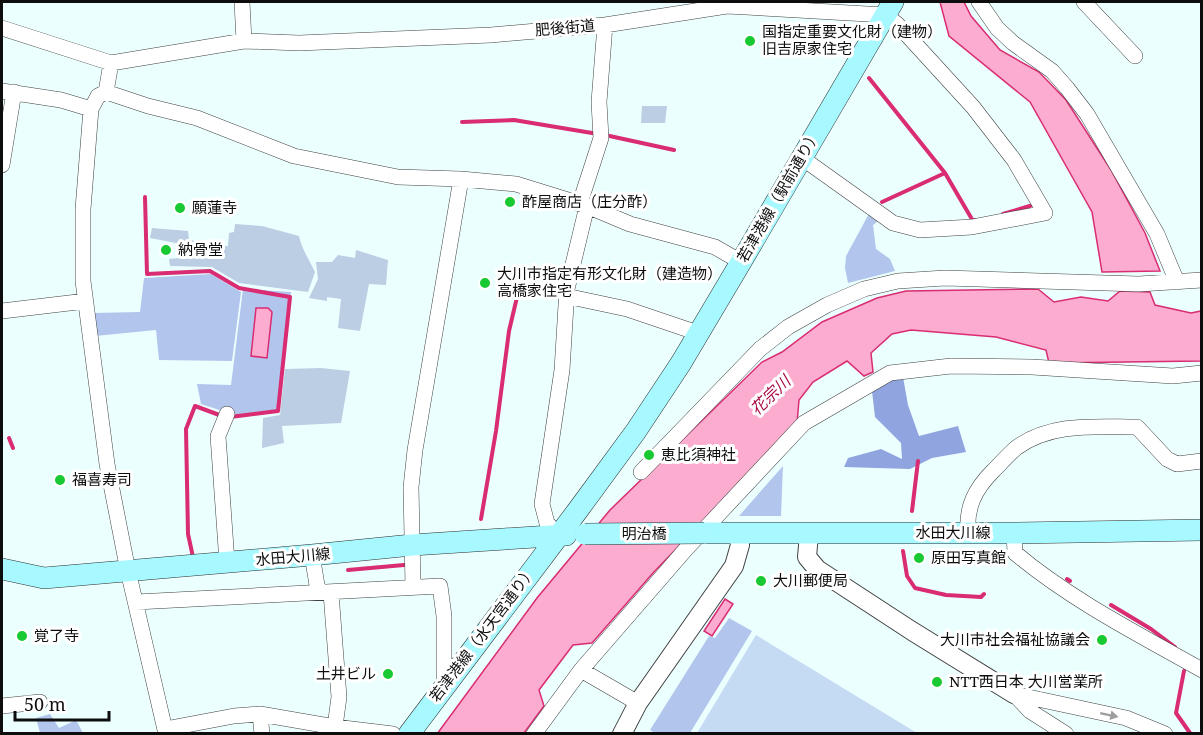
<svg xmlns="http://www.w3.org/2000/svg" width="1203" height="735" font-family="'Noto Serif','Noto Sans JP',serif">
<rect width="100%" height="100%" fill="#ecffff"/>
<!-- green -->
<path fill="#b2c5ed" d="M871,210l11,8 -9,7 3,24 14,10 5,12 -47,12 -3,-15 1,-12z
M211,274l30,18 -9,69 -73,-1 -3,-30 -61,6 -2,-23 47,-1 4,-34z
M243,289l48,3 -13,119 -37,6 -40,-13 -4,-20 34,1z
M783,466l-2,50h-42z
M729,618l23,13 -62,102h-35l-5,-3 59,-94 6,2z
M50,714l9,14 17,-8 7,13h-43l-4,-15z"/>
<!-- forest -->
<path fill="#90a4df" d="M903,377l5,28 11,31 39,-10 8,26 -34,6 -22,11 -66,-2 4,-9 33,-9 21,10 -1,-16 -26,-26 -3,-26 20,-11z"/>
<!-- cemetery -->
<path fill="#bbcee3" d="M642,106h25l-2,17h-24z
M235,224l27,2 37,10c3,14 10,23 16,36l-7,20 -69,-9 -27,-16 -42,-1 -1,-7 10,-1 2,-14 -31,-6 2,-10 36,3 1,9 8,1 -1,4 32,1 1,-13 5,-1z
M356,250l32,10 -2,25 -17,-1 -9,47 -22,-3 3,-29 -14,-2v4l-18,-3 9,-19 -2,-17h16l6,-7 17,3z
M321,368l29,3 -9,52 -59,3 2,17 -22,5 1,-30 17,-3 5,-46z"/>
<!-- pitch -->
<path fill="#c5daf3" d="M756,635l161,98h-220z"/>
<!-- water -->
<path fill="#fcacce" stroke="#d92c72" stroke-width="1.5" d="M940,2h24l7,14 29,34 39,22 27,28 45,70 34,63 15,38 -58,1 -10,-60 -62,-110 -81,-66z
M1038,289l16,13 27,-5 27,4 12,-10 30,1 5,13 36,8 10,-2v50l-152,2 -3,-13 -50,-13 -85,-7 -19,4 -21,19 2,19 -9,4 -17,-15 -34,21 -14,18 -2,24 -144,149 -61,70 -19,2 -34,45 5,16 -20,27 -87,1 100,-136 73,-88 152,-148 20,-10 40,-30 55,-24 29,-7z
M256,308h12l4,4 -5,46 -16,-2z
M725,599l8,5 -21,32 -8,-5z"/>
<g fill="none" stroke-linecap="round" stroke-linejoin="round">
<!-- stream -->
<path stroke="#d92c72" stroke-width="4" d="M869,78l76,95 28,48 2,-1
M462,122l52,-2 84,14
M605,135l69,15
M145,197l2,77 63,-3 29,17 51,9 -12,114 -48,6
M882,202l63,-29
M1003,214l30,-9
M9,438l4,10
M912,511l6,-50
M481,519l15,-88 13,-100 13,-55
M903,551l4,25 8,12 31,7 35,2 3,-3
M193,557l-5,-23 -2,-105 9,-23 27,10
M348,570l56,-5
M1067,579l3,2
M1111,605l40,24 24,18
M1184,671l-8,42 14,20"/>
<defs>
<path id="minor" d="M242,2l2,39
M979,2l18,26 16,15 39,28 15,17 20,26 70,120 20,48
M1084,2l51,54
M2,28l109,35 133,-22 55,2 192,-8 114,-10 122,-19 158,9 12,9 76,83 41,53 31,53 -73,14 -52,3 -27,-7 -91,-65
M2,91l59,9 30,9
M106,92l5,-29
M2,165l12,-73
M580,203l21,-65 -2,-36 6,-77
M566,296l61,13 71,24
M2,311l84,-10
M641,472l119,-123 28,-22 39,-22 37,-16 34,-8 47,-3 194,6 63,-4
M968,533c-2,-26 7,-44 25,-62 7,-7 15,-16 23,-23 35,-26 80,-21 121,-21l30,32 10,5 25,-3
M1014,533l1,20c56,47 123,81 187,117
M559,536l-12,-13 -5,-19 20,-134 5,-81 20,-83
M312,555l6,36
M227,562l-9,-126 9,-22
M413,586l-2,-99 4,-37 46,-271
M331,593l8,104 -5,37
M136,602l304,-16 4,30v69
M581,670l57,33
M1014,694l112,24 39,16
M1014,694l16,17 36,23
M2,706l38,-4
M260,714l2,20
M165,729l69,-13 26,-2 75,13 58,7
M166,734l-38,-163 -21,-107 -24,-183v-72l8,-100 7,-13 8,-4 42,14 49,12 97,38 104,21 63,2 55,5 71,22 43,18 85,23 26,15
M534,734l47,-64 105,-121 118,-126 86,-50 61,-7 81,1 141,9 29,-3"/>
<path id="tertiary" d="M809,534l-2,23 10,12 95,62 102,63
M622,734l16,-31 96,-137 6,-21 -2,-10"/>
<path id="secondary" d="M704,533h310l188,-3
M2,569l42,9 268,-23 100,-10 154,-10
M409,734l169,-224 58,-79 45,-68 60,-101 152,-260"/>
</defs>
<!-- minor casing -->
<use href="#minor" stroke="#404040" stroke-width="16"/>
<!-- tertiary casing -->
<use href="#tertiary" stroke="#404040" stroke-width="20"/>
<!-- secondary casing -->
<use href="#secondary" stroke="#2f2f2f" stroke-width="22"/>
<!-- minor -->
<use href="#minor" stroke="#fff" stroke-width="15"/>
<!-- tertiary -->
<use href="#tertiary" stroke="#fff" stroke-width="18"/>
<!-- secondary -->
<use href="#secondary" stroke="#a7f8ff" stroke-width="21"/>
<defs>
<path id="secondary-bridge" d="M585,534l119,-1"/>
</defs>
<!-- secondary-bridge casing -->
<use href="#secondary-bridge" stroke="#2f2f2f" stroke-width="22" stroke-linecap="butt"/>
<!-- secondary-bridge -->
<use href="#secondary-bridge" stroke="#a7f8ff" stroke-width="21"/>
</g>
<!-- one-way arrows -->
<defs><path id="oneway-solid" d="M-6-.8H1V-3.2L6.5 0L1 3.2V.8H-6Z" transform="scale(1.5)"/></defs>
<use fill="#9e9e9e" href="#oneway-solid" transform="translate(1109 715) rotate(12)"/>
<!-- markers -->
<g fill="#18c932" stroke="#fff" stroke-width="2">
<circle cx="750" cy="41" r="6"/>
<circle cx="510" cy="202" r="6"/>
<circle cx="180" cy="208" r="6"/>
<circle cx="166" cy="250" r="6"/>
<circle cx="485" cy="283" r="6"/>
<circle cx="649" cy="455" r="6"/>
<circle cx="60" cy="480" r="6"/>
<circle cx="919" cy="558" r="6"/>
<circle cx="761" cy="581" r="6"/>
<circle cx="22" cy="636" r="6"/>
<circle cx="1102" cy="640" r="6"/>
<circle cx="388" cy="674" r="6"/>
<circle cx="937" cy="682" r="6"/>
</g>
<g text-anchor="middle" stroke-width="6" stroke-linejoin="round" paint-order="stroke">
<!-- street labels -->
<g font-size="15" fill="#0d0d0d" stroke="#fff">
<text transform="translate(565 28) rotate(-5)" y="5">肥後街道</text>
<text transform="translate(779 196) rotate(-60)" y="5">若津港線（駅前通り）</text>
<text x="953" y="538">水田大川線</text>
<text x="644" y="539">明治橋</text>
<text transform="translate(293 557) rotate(-5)" y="5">水田大川線</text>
<text transform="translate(483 634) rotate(-53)" y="5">若津港線（水天宮通り）</text>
</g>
<!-- poi labels -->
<g font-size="15" fill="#0d0d0d" stroke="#fff" text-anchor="start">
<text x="762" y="37">国指定重要文化財（建物）<tspan x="762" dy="17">旧吉原家住宅</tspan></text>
<text x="522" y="207">酢屋商店（庄分酢）</text>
<text x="192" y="213">願蓮寺</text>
<text x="178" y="255">納骨堂</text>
<text x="497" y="279">大川市指定有形文化財（建造物）<tspan x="497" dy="17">高橋家住宅</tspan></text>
<text x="661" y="460">恵比須神社</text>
<text x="72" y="485">福喜寿司</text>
<text x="931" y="563">原田写真館</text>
<text x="773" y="586">大川郵便局</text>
<text x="34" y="641">覚了寺</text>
<text x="1090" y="645" text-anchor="end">大川市社会福祉協議会</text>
<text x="376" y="679" text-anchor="end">土井ビル</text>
<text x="949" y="687">NTT西日本 大川営業所</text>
</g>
<!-- water labels -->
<g font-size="16" font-style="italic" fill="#a90b45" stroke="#fff">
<text transform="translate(770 395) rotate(-44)" y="6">花宗川</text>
</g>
</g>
<!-- border -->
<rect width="1203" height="735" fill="none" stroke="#0d0d0d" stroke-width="6"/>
<!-- scale -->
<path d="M15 711v9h94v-9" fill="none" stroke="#0d0d0d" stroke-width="3"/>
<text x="24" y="711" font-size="18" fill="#0d0d0d" stroke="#ffffff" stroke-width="4.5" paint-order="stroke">50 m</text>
</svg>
